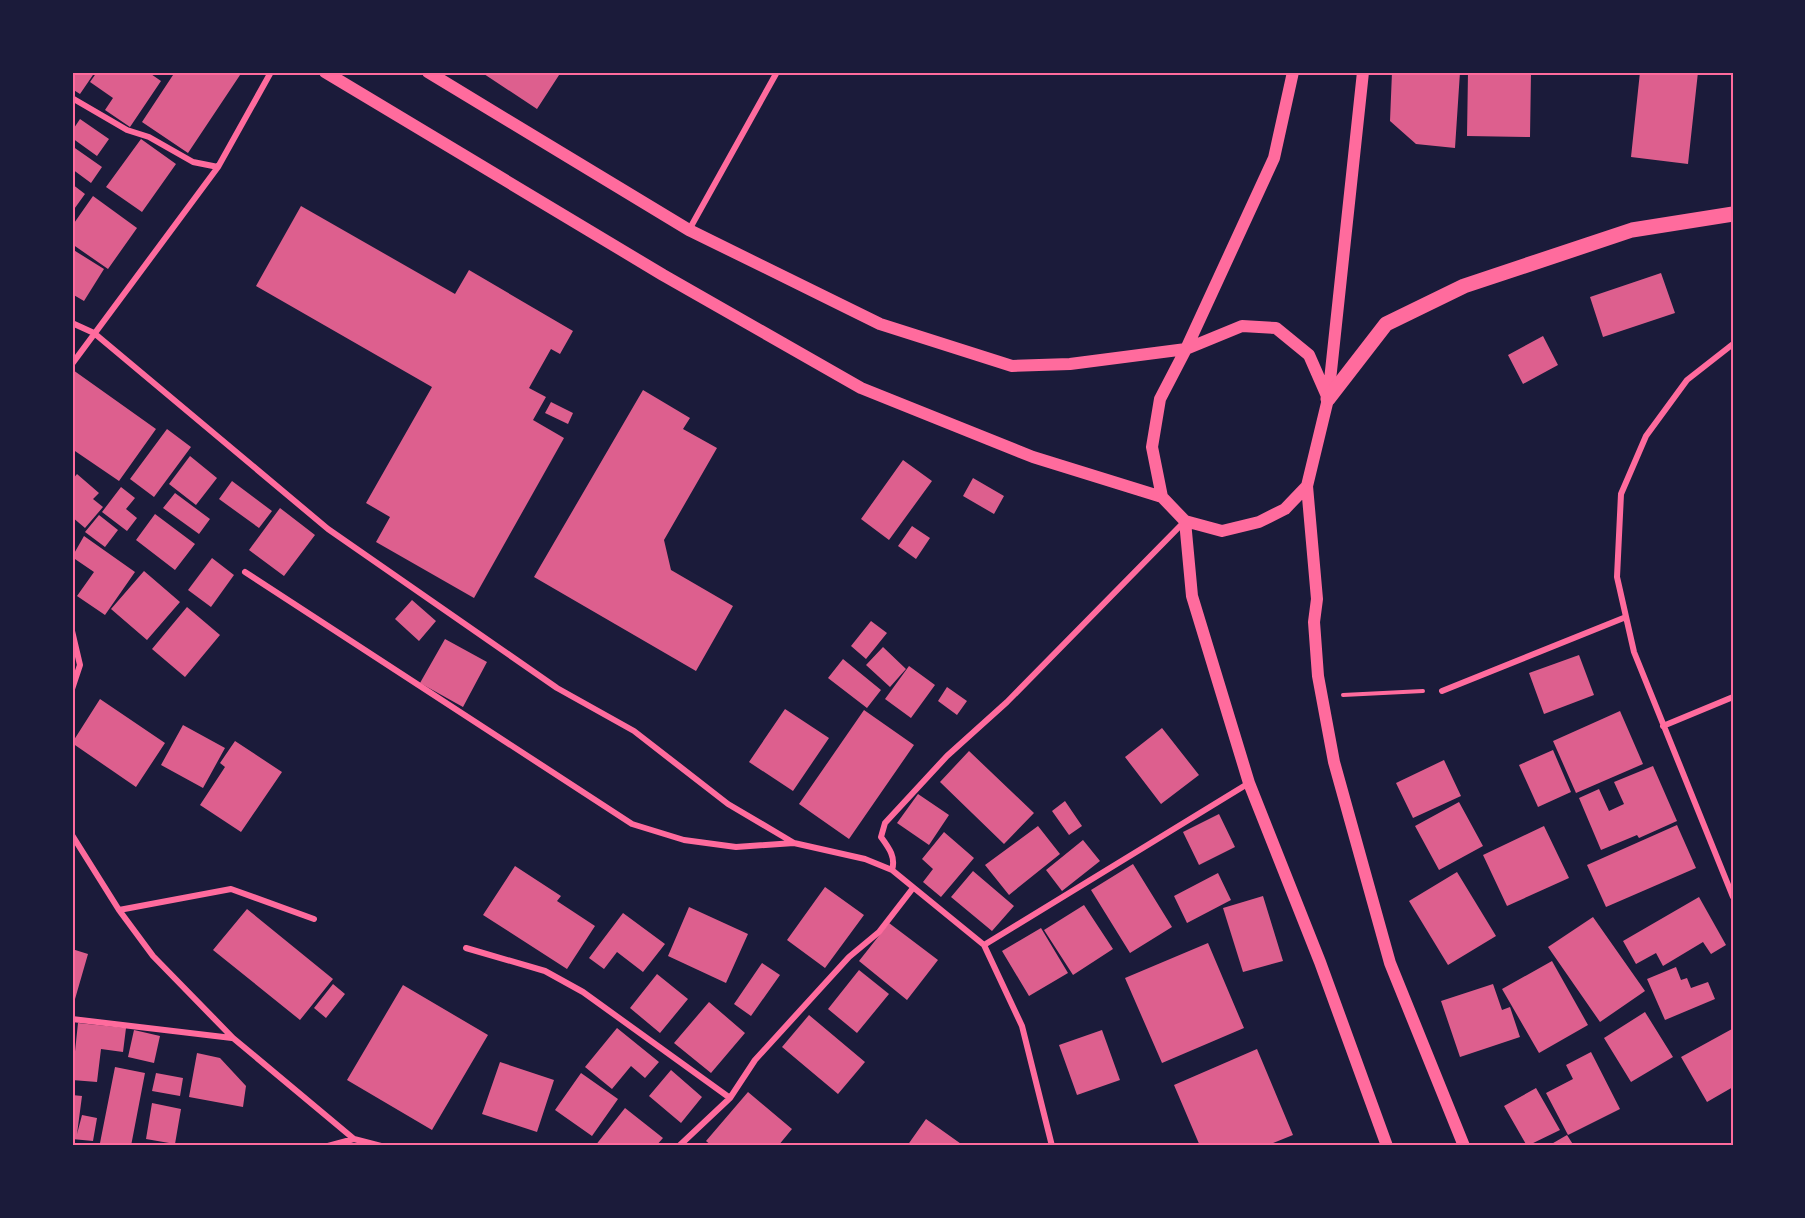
<svg xmlns="http://www.w3.org/2000/svg" width="1805" height="1218" font-family="'Fira Sans',sans-serif">
<rect width="100%" height="100%" fill="#1b1b3a"/>
<!-- building -->
<path fill="#dd5f8e" d="M72,72h23l-15,22 -8,-5z
M97,72h51l13,9 -31,46 -25,-17 8,-12 -23,-16z
M175,72h67l-54,81 -46,-31z
M481,72h80l-24,37z
M1392,72h68l-5,76 -39,-4 -26,-23z
M1468,72h63l-1,65 -63,-1z
M1640,72h58l-10,92 -57,-7z
M80,119l29,20 -12,17 -25,-18v-7z
M141,139l35,25 -34,48 -36,-25z
M72,146l30,21 -11,16 -19,-14z
M72,184l13,10 -13,18z
M93,196l44,32 -29,41 -36,-25v-18z
M301,206l154,88 14,-24 104,61 -13,23 -9,-5 -22,39 17,9 -13,23 31,18 -90,160 -98,-56 14,-25 -24,-14 66,-116 -176,-101z
M72,249l32,20 -20,32 -12,-7z
M1661,273l14,40 -72,24 -13,-40z
M1543,336l15,29 -35,19 -15,-29z
M73,370l83,59 -37,52 -47,-32z
M643,390l47,28 -7,11 34,19 -53,92 7,30 62,36 -37,65 -162,-94z
M551,402l22,11 -5,11 -23,-11z
M167,429l24,18 -37,50 -24,-18z
M190,456l27,22 -21,27 -27,-21z
M903,460l29,21 -43,59 -28,-21z
M77,474l22,19 -6,6 10,8 -18,21 -13,-11v-37z
M973,478l31,18 -10,18 -31,-18z
M232,481l40,30 -13,17 -40,-29z
M121,487l14,11 -9,11 11,9 -10,13 -25,-19z
M175,493l35,26 -11,15 -36,-26z
M280,508l35,27 -31,41 -35,-26z
M155,514l40,30 -20,26 -39,-30z
M99,515l19,15 -13,17 -20,-15z
M912,526l18,12 -14,21 -18,-13z
M84,536l51,36 -30,43 -28,-19 17,-24 -22,-15z
M212,558l22,17 -23,32 -23,-17z
M144,571l36,31 -33,38 -36,-31z
M412,600l24,21 -17,20 -24,-22z
M187,607l33,28 -35,42 -33,-28z
M871,621l16,12 -21,26 -15,-13z
M445,639l42,23 -24,45 -43,-24z
M883,647l23,22 -16,18 -24,-22z
M1579,655l15,40 -50,19 -15,-41z
M843,659l38,31 -14,18 -39,-30z
M909,666l26,19 -24,33 -26,-19z
M947,687l20,14 -10,14 -19,-14z
M100,699l65,44 -29,44 -64,-44z
M785,709l44,29 -36,53 -44,-29z
M864,710l50,35 -65,94 -50,-35z
M1620,711l23,53 -67,29 -23,-52z
M183,725l42,23 -22,40 -42,-23z
M1162,728l37,47 -38,29 -36,-47z
M235,741l47,31 -41,60 -41,-27 25,-38 -5,-4z
M1553,750l18,42 -33,15 -19,-42z
M969,751l65,62 -30,31 -64,-62z
M1444,760l17,36 -48,22 -17,-35z
M1653,766l24,55 -38,17 -2,-3 -36,15 -22,-52 20,-9 10,22 15,-7 -10,-22z
M918,794l31,21 -20,30 -32,-22z
M1065,801l17,25 -13,9 -17,-24z
M1459,802l24,44 -44,24 -24,-44z
M1219,814l16,33 -36,18 -16,-33z
M1677,825l19,43 -90,39 -19,-42z
M1038,826l22,28 -51,41 -24,-30z
M1544,826l25,52 -62,28 -24,-51z
M944,832l30,26 -33,39 -18,-15 10,-13 -11,-10z
M1083,840l17,21 -38,30 -16,-21z
M1133,864l39,63 -42,26 -39,-63z
M515,866l46,30 -4,5 38,25 -28,43 -84,-54z
M973,871l41,35 -22,25 -41,-34z
M1457,872l39,64 -48,29 -39,-64z
M1218,873l13,27 -44,23 -13,-27z
M825,887l39,28 -39,53 -38,-28z
M1263,896l20,65 -40,11 -20,-64z
M1699,897l27,48 -15,9 -8,-12 -40,24 -7,-13 -20,11 -13,-23z
M1084,905l29,44 -40,26 -29,-45z
M689,907l59,27 -22,49 -58,-27z
M247,909l86,70 -33,41 -87,-70z
M623,913l42,31 -22,28 -26,-20 -13,17 -15,-11z
M1593,917l52,74 -45,31 -52,-75z
M889,923l49,37 -31,40 -48,-39z
M1041,928l27,45 -39,23 -27,-45z
M1208,943l36,85 -82,35 -37,-85z
M72,949l16,5 -15,52h-1z
M1552,961l36,64 -49,28 -37,-64z
M762,963l18,12 -29,41 -17,-12z
M1676,967l5,13 6,-2 4,10 17,-6 7,17 -50,21 -18,-41z
M859,970l30,24 -32,39 -29,-24z
M657,974l31,25 -28,34 -30,-25z
M333,984l12,10 -19,24 -12,-10z
M1493,984l9,26 8,-3 10,30 -60,20 -19,-56z
M403,985l85,50 -56,95 -85,-50z
M709,1002l36,31 -34,40 -37,-30z
M1645,1012l28,45 -42,25 -27,-44z
M809,1015l56,47 -27,32 -56,-47z
M78,1023l48,5 -3,24 -22,-3 -4,33 -25,-2z
M617,1028l42,34 -14,16 -14,-12 -19,23 -27,-22z
M1732,1029l1,58 -26,15 -26,-45z
M134,1030l26,6 -6,27 -26,-6z
M1102,1030l18,50 -43,15 -18,-50z
M1257,1049l36,86 -27,11h-66l-26,-61z
M1591,1052l29,57 -52,26 -22,-42 27,-14 -7,-14z
M197,1053l23,5 26,28 -3,21 -54,-10z
M500,1062l54,18 -17,52 -55,-18z
M115,1067l30,6 -14,73 -31,-3z
M671,1070l31,27 -21,26 -32,-27z
M156,1073l27,5 -3,18 -28,-5z
M581,1073l37,26 -26,37 -37,-26z
M1536,1088l24,42 -33,16 -23,-40z
M748,1092l44,37 -14,17h-66l-6,-5z
M72,1095l10,1 -5,38 5,-19 15,3 -4,23 -21,-2z
M152,1103l29,6 -6,35 -29,-5z
M625,1108l38,30 -7,8h-61z
M926,1119l38,27h-57z
M1567,1135l7,11h-26z"/>
<g fill="none" stroke-linecap="round" stroke-linejoin="round">
<!-- path -->
<path stroke="#ff6b9d" stroke-width="4" d="M1343,695l80,-4"/>
<!-- minor -->
<path stroke="#ff6b9d" stroke-width="6" d="M72,98l55,32 22,7 44,25 25,5
M689,230l88,-158
M72,323l22,10 234,196 229,159 77,43 94,73 66,39 71,16 27,11 92,75 38,81 30,120
M1733,344l-46,36 -41,56 -25,58 -4,83 17,75 99,245
M72,364l146,-197 53,-95
M245,572l387,252 52,16 52,7 58,-4
M72,631l8,34 -8,24
M1442,691l184,-74
M1663,726l70,-29
M72,835l47,75 34,46 80,82 121,101 27,7
M892,870c4,-13 -3,-22 -11,-33l4,-14 62,-67 60,-54 177,-180
M119,910l112,-21 83,30
M984,945l265,-162
M466,948l79,23 38,21 147,106
M72,1019l160,19
M328,1146l26,-7
M679,1146l51,-48 25,-38 94,-103 30,-25 34,-44"/>
<!-- secondary -->
<path stroke="#ff6b9d" stroke-width="12" d="M325,72l338,203 198,113 172,69 129,40 23,24 7,75 57,187 71,179 67,184
M428,72l261,158 191,94 132,42 58,-2 116,-15 88,-191 19,-86
M1363,72l-35,327 -21,87 10,113 -3,23 4,54 16,86 56,201 74,183
M1162,497l-10,-50 8,-48 26,-50 56,-23 34,2 33,27 18,41
M1185,521l37,10 37,-9 26,-13 22,-23"/>
<!-- primary -->
<path stroke="#ff6b9d" stroke-width="15" d="M1328,399l58,-75 78,-38 168,-56 101,-16"/>
</g>
<!-- border -->
<rect width="1805" height="1218" fill="none" stroke="#1b1b3a" stroke-width="147"/>
<rect x="74" y="74" width="1658" height="1070" fill="none" stroke="#ff6b9d" stroke-width="2"/>
</svg>
